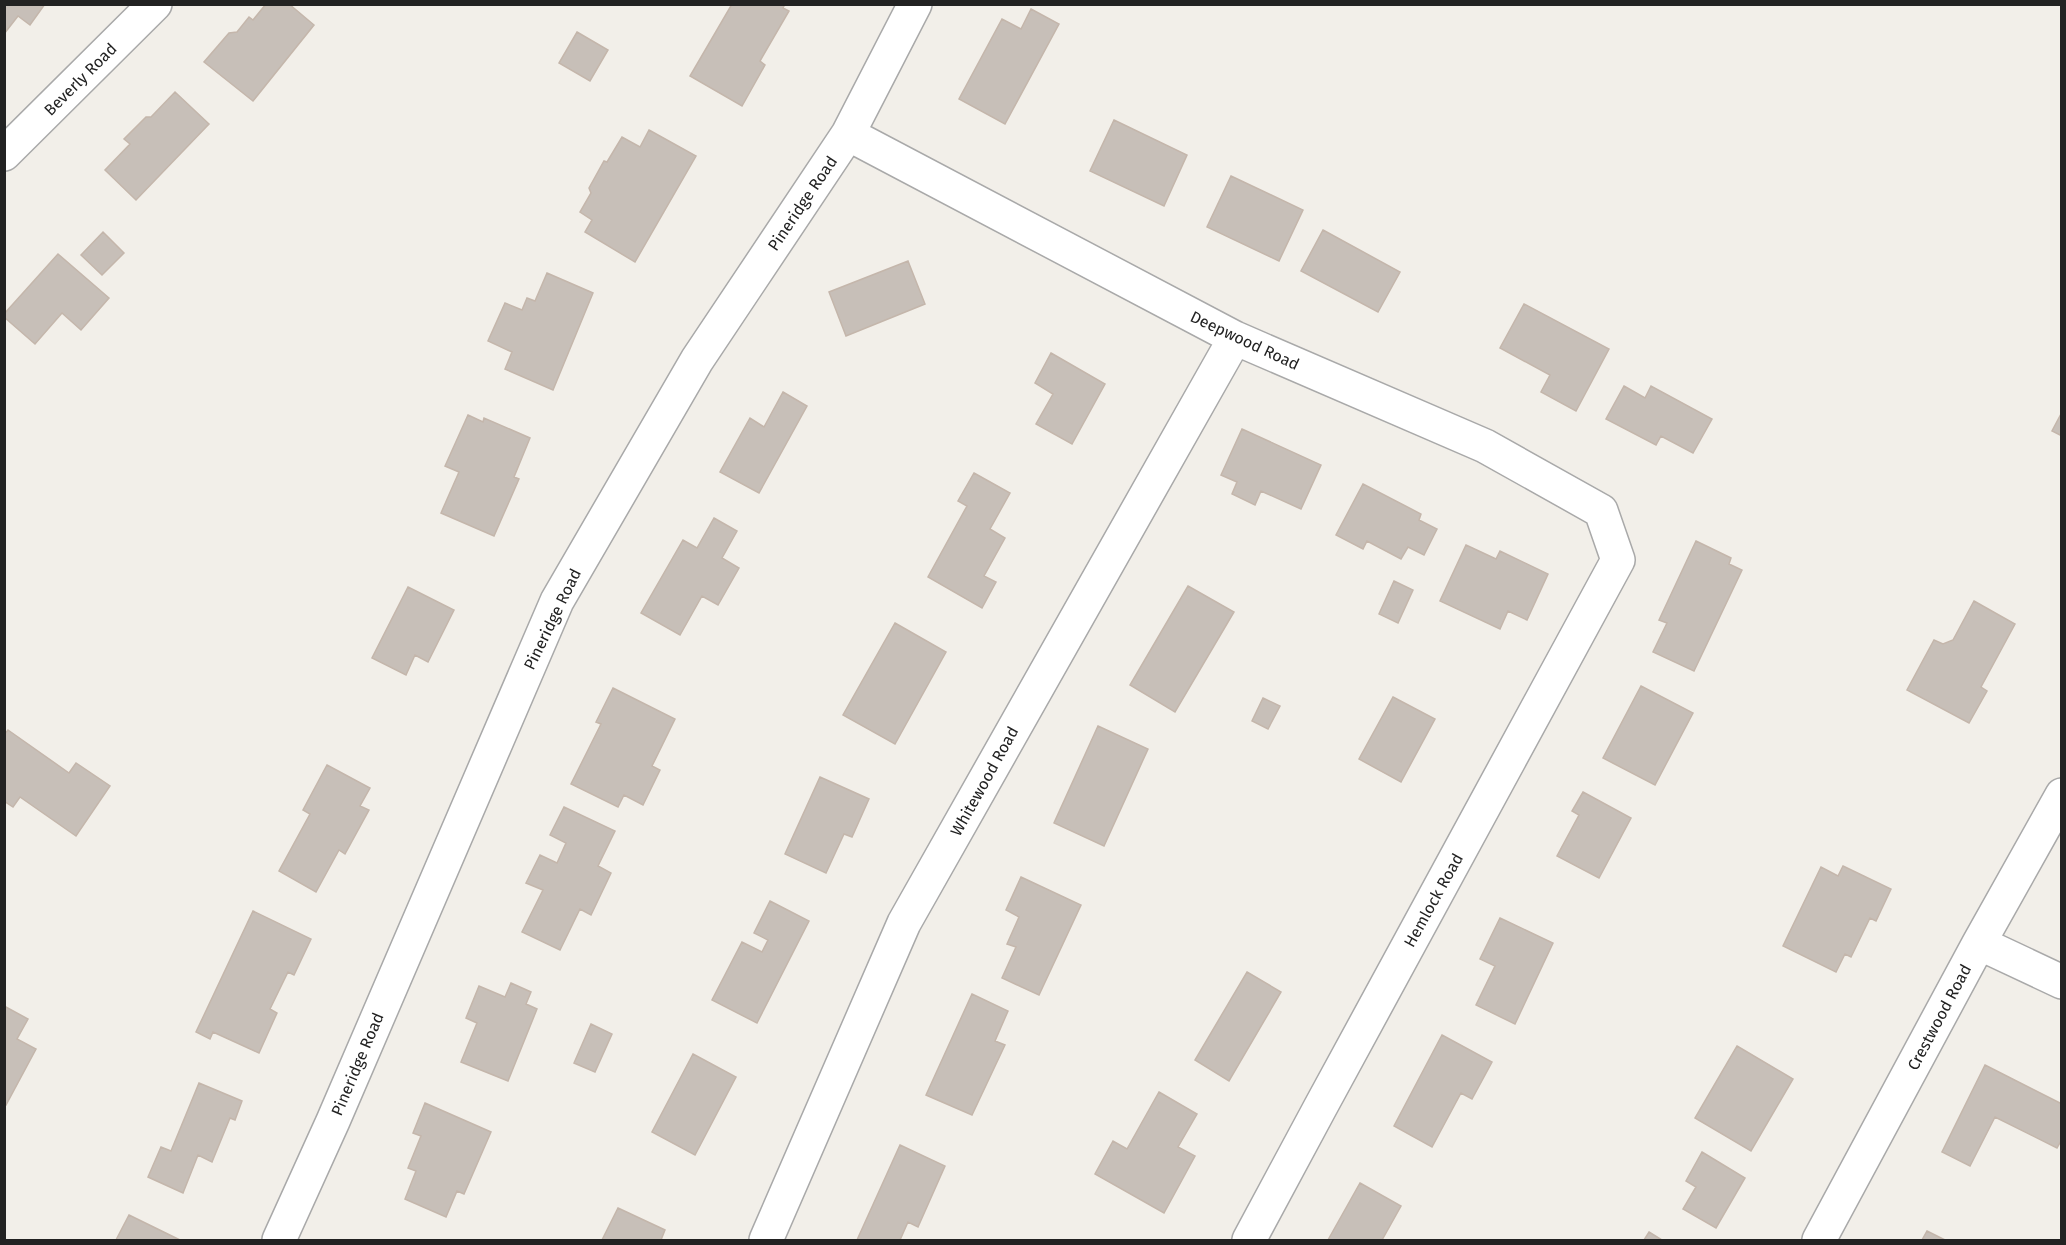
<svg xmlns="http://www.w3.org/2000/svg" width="2066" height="1245" font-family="'Fira Sans',sans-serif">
<rect width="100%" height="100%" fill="#f2efe9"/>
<!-- building -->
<path fill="#c7bfb8" stroke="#c4b6ab" stroke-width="1.5" d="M4,4h41l-15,21 -12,-9 -14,18z
M266,4h23l25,21 -61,76 -49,-39 25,-29 8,-1 12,-15 4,3z
M732,4h53l-2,4 6,3 -29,50 5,4 -23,41 -52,-30z
M1031,9l28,15 -54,100 -46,-25 43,-80 19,10z
M577,32l31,18 -18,31 -31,-18z
M175,92l34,32 -73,76 -31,-30 25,-26 -6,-5 22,-22h5z
M1114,120l73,35 -23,51 -74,-35z
M649,130l47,26 -61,106 -50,-30 7,-12 -12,-8 11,-19 -2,-5 15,-27 3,1 15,-25 18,10z
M1231,176l72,34 -24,51 -72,-34z
M1323,230l77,42 -22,40 -77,-41z
M103,232l21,21 -22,22 -21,-20z
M58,254l51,44 -28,32 -19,-17 -27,31 -31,-27v-3z
M908,261l17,43 -79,32 -17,-44z
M547,273l46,20 -40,97 -48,-21 7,-17 -24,-11 17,-38 17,7 5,-12 8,3z
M1524,304l85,45 -33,62 -35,-19 9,-17 -50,-27z
M1051,353l54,31 -33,60 -36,-20 17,-30 -18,-11z
M1624,386l21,12 6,-12 61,33 -19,34 -32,-17 -5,9 -50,-26z
M783,392l24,14 -48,87 -39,-21 30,-54 14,9z
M2062,412v24l-10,-5z
M468,415l15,7 1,-4 46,20 -16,39 5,2 -25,57 -53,-23 18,-41 -14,-6z
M1242,429l79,36 -20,44 -40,-18 -6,14 -23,-11 5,-12 -16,-7z
M974,473l36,20 -20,36 15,9 -21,38 12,6 -14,26 -54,-31 39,-71 -9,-5z
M1363,484l58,30 -2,6 18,9 -13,26 -16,-8 -7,12 -34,-18 -4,8 -27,-14z
M714,518l23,13 -15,27 17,10 -21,37 -16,-9 -22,39 -39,-22 42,-73 14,8z
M1696,541l35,17 -2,6 13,6 -48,101 -41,-19 14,-29 -8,-3z
M1466,545l30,14 4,-8 48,23 -21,46 -19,-9 -8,18 -60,-28z
M1394,581l19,9 -15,33 -19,-9z
M1188,586l46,26 -59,100 -45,-27z
M408,587l46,23 -26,52 -13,-7 -9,20 -34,-17z
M1974,601l41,23 -34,63 6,4 -18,32 -62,-33 27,-50 9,4 10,-4z
M895,623l51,29 -51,92 -52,-29z
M1641,686l52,27 -38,72 -52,-27z
M613,688l62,31 -23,47 8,4 -17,35 -19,-10 -6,12 -47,-23 30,-60 -5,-2z
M1393,697l42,22 -34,63 -42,-23z
M1263,698l17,8 -12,23 -16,-8z
M1098,726l50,23 -44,97 -50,-23z
M8,730l61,43 7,-10 34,23 -34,50 -56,-39 -7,10 -9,-6v-66z
M327,765l43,23 -10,18 9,4 -24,44 -6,-4 -23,42 -37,-21 31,-57 -7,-4z
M820,777l49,22 -17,38 -8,-3 -18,39 -41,-19z
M1583,792l48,26 -32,60 -42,-22 22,-41 -7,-4z
M564,807l51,24 -17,35 13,7 -20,42 -11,-6 -20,41 -38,-18 21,-42 -17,-7 14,-28 17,8 9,-20 -16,-8z
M1843,866l48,23 -15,32 -6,-3 -19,39 -6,-3 -9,18 -53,-26 38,-79 17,9z
M1021,877l60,28 -42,90 -37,-17 14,-31 -9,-3 12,-27 -13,-7z
M770,901l39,20 -52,102 -45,-23 30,-58 20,10 6,-12 -14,-7z
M253,911l58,28 -17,36 -6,-3 -18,37 7,4 -18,40 -46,-21 -3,7 -14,-7z
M1500,918l53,25 -38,81 -39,-19 19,-39 -15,-7z
M1247,972l34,20 -52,89 -34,-21z
M511,983l20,9 -5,12 11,5 -29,72 -47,-19 16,-39 -11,-5 13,-32 26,11z
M972,994l36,17 -13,30 10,4 -33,70 -46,-20z
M4,1006l24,13 -11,20 19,10 -30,56 -2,-1z
M591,1024l21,10 -17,38 -21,-9z
M1442,1035l50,27 -20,37 -11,-6 -29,54 -38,-21z
M1737,1046l56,33 -42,72 -56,-33z
M693,1054l43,23 -41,78 -43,-23z
M1985,1065l77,39v35l-5,9 -62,-31 -25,49 -28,-14z
M199,1083l43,18 -7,19 -5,-2 -18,44 -14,-7 -15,38 -35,-16 13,-30 10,4z
M1159,1092l38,22 -19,33 17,9 -31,57 -69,-39 18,-33 14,8z
M425,1103l66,29 -27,62 -7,-3 -11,26 -41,-18 11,-28 -8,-3 13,-32 -8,-3z
M900,1145l45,21 -27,61 -10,-5 -8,18h-43z
M1702,1152l43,26 -29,50 -33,-19 13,-22 -10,-6z
M1360,1183l41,23 -19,34h-54z
M618,1208l47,22 -4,10h-59z
M129,1215l51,25h-64z
M1927,1231l18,9h-23z
M1649,1232l13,8h-18z"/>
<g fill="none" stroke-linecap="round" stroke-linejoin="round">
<defs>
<path id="minor" d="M848,134l387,204 250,108 116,65 17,49 -297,546 -72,134
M4,154l151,-150
M1979,943l83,39
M279,1240l54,-119 224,-520 140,-241 151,-226 67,-130
M766,1240l138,-317 331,-585
M1819,1240l160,-297 83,-148"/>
</defs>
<!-- minor casing -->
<use href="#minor" stroke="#a9a9a9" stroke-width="36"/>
<!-- minor -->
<use href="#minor" stroke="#fff" stroke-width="33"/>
</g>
<g text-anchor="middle" stroke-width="5" stroke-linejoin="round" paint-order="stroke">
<!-- street labels -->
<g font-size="16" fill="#222" stroke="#fff">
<text transform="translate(80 79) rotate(-45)" y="6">Beverly Road</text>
<text transform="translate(802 203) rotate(-56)" y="6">Pineridge Road</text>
<text transform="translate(1245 340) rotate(25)" y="6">Deepwood Road</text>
<text transform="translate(552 619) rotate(-64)" y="6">Pineridge Road</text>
<text transform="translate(984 781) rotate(-61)" y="6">Whitewood Road</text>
<text transform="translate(1433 900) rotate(-61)" y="6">Hemlock Road</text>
<text transform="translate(1939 1017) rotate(-62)" y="6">Crestwood Road</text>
<text transform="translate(357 1064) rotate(-67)" y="6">Pineridge Road</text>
</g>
</g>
<!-- border -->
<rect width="2066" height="1245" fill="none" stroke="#222222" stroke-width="12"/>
</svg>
